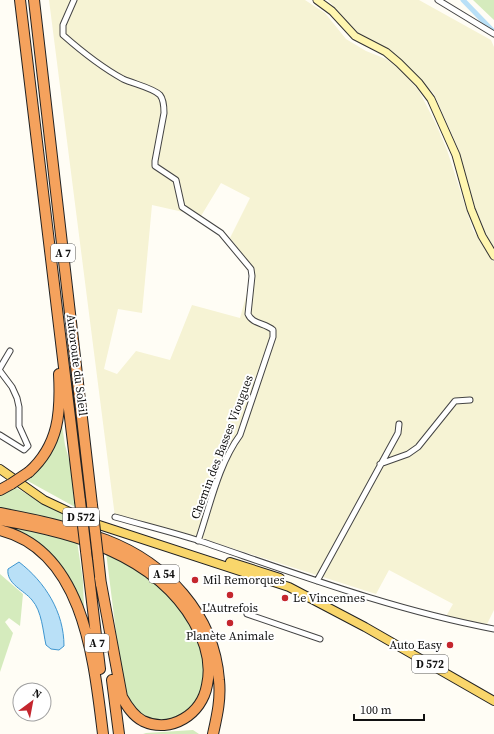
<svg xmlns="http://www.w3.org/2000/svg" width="494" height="734" font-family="'Source Serif 4',serif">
<rect width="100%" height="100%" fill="#fffdf5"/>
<!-- farmland -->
<path fill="#f6f3d4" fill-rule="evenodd" d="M49,0h256l20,13 21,26 20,12 20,8 16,12 17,20 17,33 11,26 26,80 21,32v348l-7,14 -42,-6 8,-14 -64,-34 -13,24 -185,-59 -76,-18zM221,183l29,15 -20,40 24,30 -14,50 -48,-13 -22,55 -34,-9 -19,23 -13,-5 14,-60 24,4 10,-108 49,11z
M328,0h91l72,40 3,7v201l-8,-14 -11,-27 -17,-59 -24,-54 -32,-34 -43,-26z"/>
<!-- green -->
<path fill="#d5ebbd" d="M473,0h21v20z
M63,407l-1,18 3,20 6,22 4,40 -49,-27 10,-9z
M15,487l30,18 32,15v5l-77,-17v-15z
M7,525l70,16 6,40 1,28c-15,-42 -36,-67 -77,-84z
M106,552c22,12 45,24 63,42 16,17 37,50 36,75 0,5 -2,10 -3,15 0,4 0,9 -2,12 -11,24 -44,33 -64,15 -7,-6 -9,-15 -13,-23z
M0,574l23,20 -3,32 -11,-8 -4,4 8,11 -13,39z
M193,730l6,4h-56l3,-1z"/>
<!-- water -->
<path fill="#b9e0f7" stroke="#3f96cf" d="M19,562c26,20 45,50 45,84l-5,4 -8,-1 -5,-4c-3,-13 -4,-34 -14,-45 -8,-10 -26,-16 -24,-31z"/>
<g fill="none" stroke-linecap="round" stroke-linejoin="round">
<!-- canal -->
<path stroke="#b9e0f7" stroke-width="5" d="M463,0l30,31"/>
<defs>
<path id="street" d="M74,0l-11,25v10c17,15 40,33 60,44 11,5 30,9 37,16 4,5 4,12 4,18l-9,48v5l21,14 6,27 39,26 30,36 1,7 -4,38c4,10 17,9 25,16v7l-33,98c-22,30 -30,71 -42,106
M438,0l56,34
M0,368l10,-17
M0,371l12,16 5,11 2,9v19l9,20 -4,4 -24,-15
M380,464l28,-10 10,-7 37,-46 15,-1
M115,517c28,8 57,15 85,24 97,33 193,69 294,88
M317,581l81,-148 1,-9
M247,614l73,25"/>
<path id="secondary" d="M317,0l15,11 23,25 31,16 13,11 20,20 12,16 25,56 15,54 11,27 12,20"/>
<path id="primary" d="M0,469l44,31 49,23 196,64 76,40 129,74
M230,562l50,16"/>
<path id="highway" d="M20,0l60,501
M34,0l58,505
M29,472c30,-27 32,-60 30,-98
M0,490l11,-6
M0,513c36,7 71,14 106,27 60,23 108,74 113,140 2,19 -2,36 -6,54
M0,520c72,12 155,34 194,102 11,19 18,41 13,63 -5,29 -36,49 -64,36 -10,-5 -16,-15 -21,-24l-22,-119
M0,530c85,21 94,133 103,204
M86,551l14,118
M98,557l3,28
M112,680l7,54"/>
</defs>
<!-- street casing -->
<use href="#street" stroke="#444" stroke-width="7"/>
<!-- secondary casing -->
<use href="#secondary" stroke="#333" stroke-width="9"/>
<!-- primary casing -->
<use href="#primary" stroke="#222" stroke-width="10"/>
<!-- highway casing -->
<use href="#highway" stroke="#222" stroke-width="12"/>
<!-- street -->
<use href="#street" stroke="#fff" stroke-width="5"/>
<!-- secondary -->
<use href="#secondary" stroke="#fff6b0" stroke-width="7"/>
<!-- primary -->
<use href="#primary" stroke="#f9d66b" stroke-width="8"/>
<!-- highway -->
<use href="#highway" stroke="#f5a25d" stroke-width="10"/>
<defs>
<path id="highway-bridge" d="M11,484l18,-12
M80,501l6,50
M92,505l6,52"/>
</defs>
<!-- highway-bridge casing -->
<use href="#highway-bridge" stroke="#222" stroke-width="12" stroke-linecap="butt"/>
<!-- highway-bridge -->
<use href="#highway-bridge" stroke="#f5a25d" stroke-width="10"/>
</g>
<!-- markers -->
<g fill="#c4262e" stroke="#fff" stroke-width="1.5">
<circle cx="195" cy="580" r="4"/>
<circle cx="230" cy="595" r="4"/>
<circle cx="285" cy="598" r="4"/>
<circle cx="230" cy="623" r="4"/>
<circle cx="450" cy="645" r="4"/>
</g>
<g text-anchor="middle" stroke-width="4" stroke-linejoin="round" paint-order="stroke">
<!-- shield labels -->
<g fill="#fff" stroke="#585858" stroke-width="1">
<rect x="51" y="244" width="24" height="18" rx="3"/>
<rect x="63" y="508" width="36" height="18" rx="3"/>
<rect x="149" y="565" width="30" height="18" rx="3"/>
<rect x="85" y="634" width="24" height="18" rx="3"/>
<rect x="412" y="655" width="36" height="18" rx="3"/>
</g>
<g font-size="11" font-weight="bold" fill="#111">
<text x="63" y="257">A 7</text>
<text x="81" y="521">D 572</text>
<text x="164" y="578">A 54</text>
<text x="97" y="647">A 7</text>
<text x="430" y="668">D 572</text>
</g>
<!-- street labels -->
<g font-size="12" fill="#111" stroke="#fff">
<text transform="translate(77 365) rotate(83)" y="4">Autoroute du Soleil</text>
<text transform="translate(222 447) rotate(-69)" y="4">Chemin des Basses Viougues</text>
</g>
<!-- poi labels -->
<g font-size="12" fill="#111" stroke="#fff" text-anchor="start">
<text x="203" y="584">Mil Remorques</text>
<text x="293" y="602">Le Vincennes</text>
<text x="230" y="612" text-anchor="middle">L'Autrefois</text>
<text x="230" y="640" text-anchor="middle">Planète Animale</text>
<text x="442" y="649" text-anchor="end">Auto Easy</text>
</g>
</g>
<!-- north arrow -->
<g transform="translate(32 702) rotate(32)"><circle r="19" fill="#ffffff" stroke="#a0a0a0"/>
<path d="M0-3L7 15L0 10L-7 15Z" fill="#c4262e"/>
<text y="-6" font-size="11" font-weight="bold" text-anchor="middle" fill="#111111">N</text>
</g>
<!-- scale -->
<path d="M354 714v6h70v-6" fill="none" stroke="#111111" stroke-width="2"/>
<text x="360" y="714" font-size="12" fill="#111111" stroke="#ffffff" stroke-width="3" paint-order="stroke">100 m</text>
</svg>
